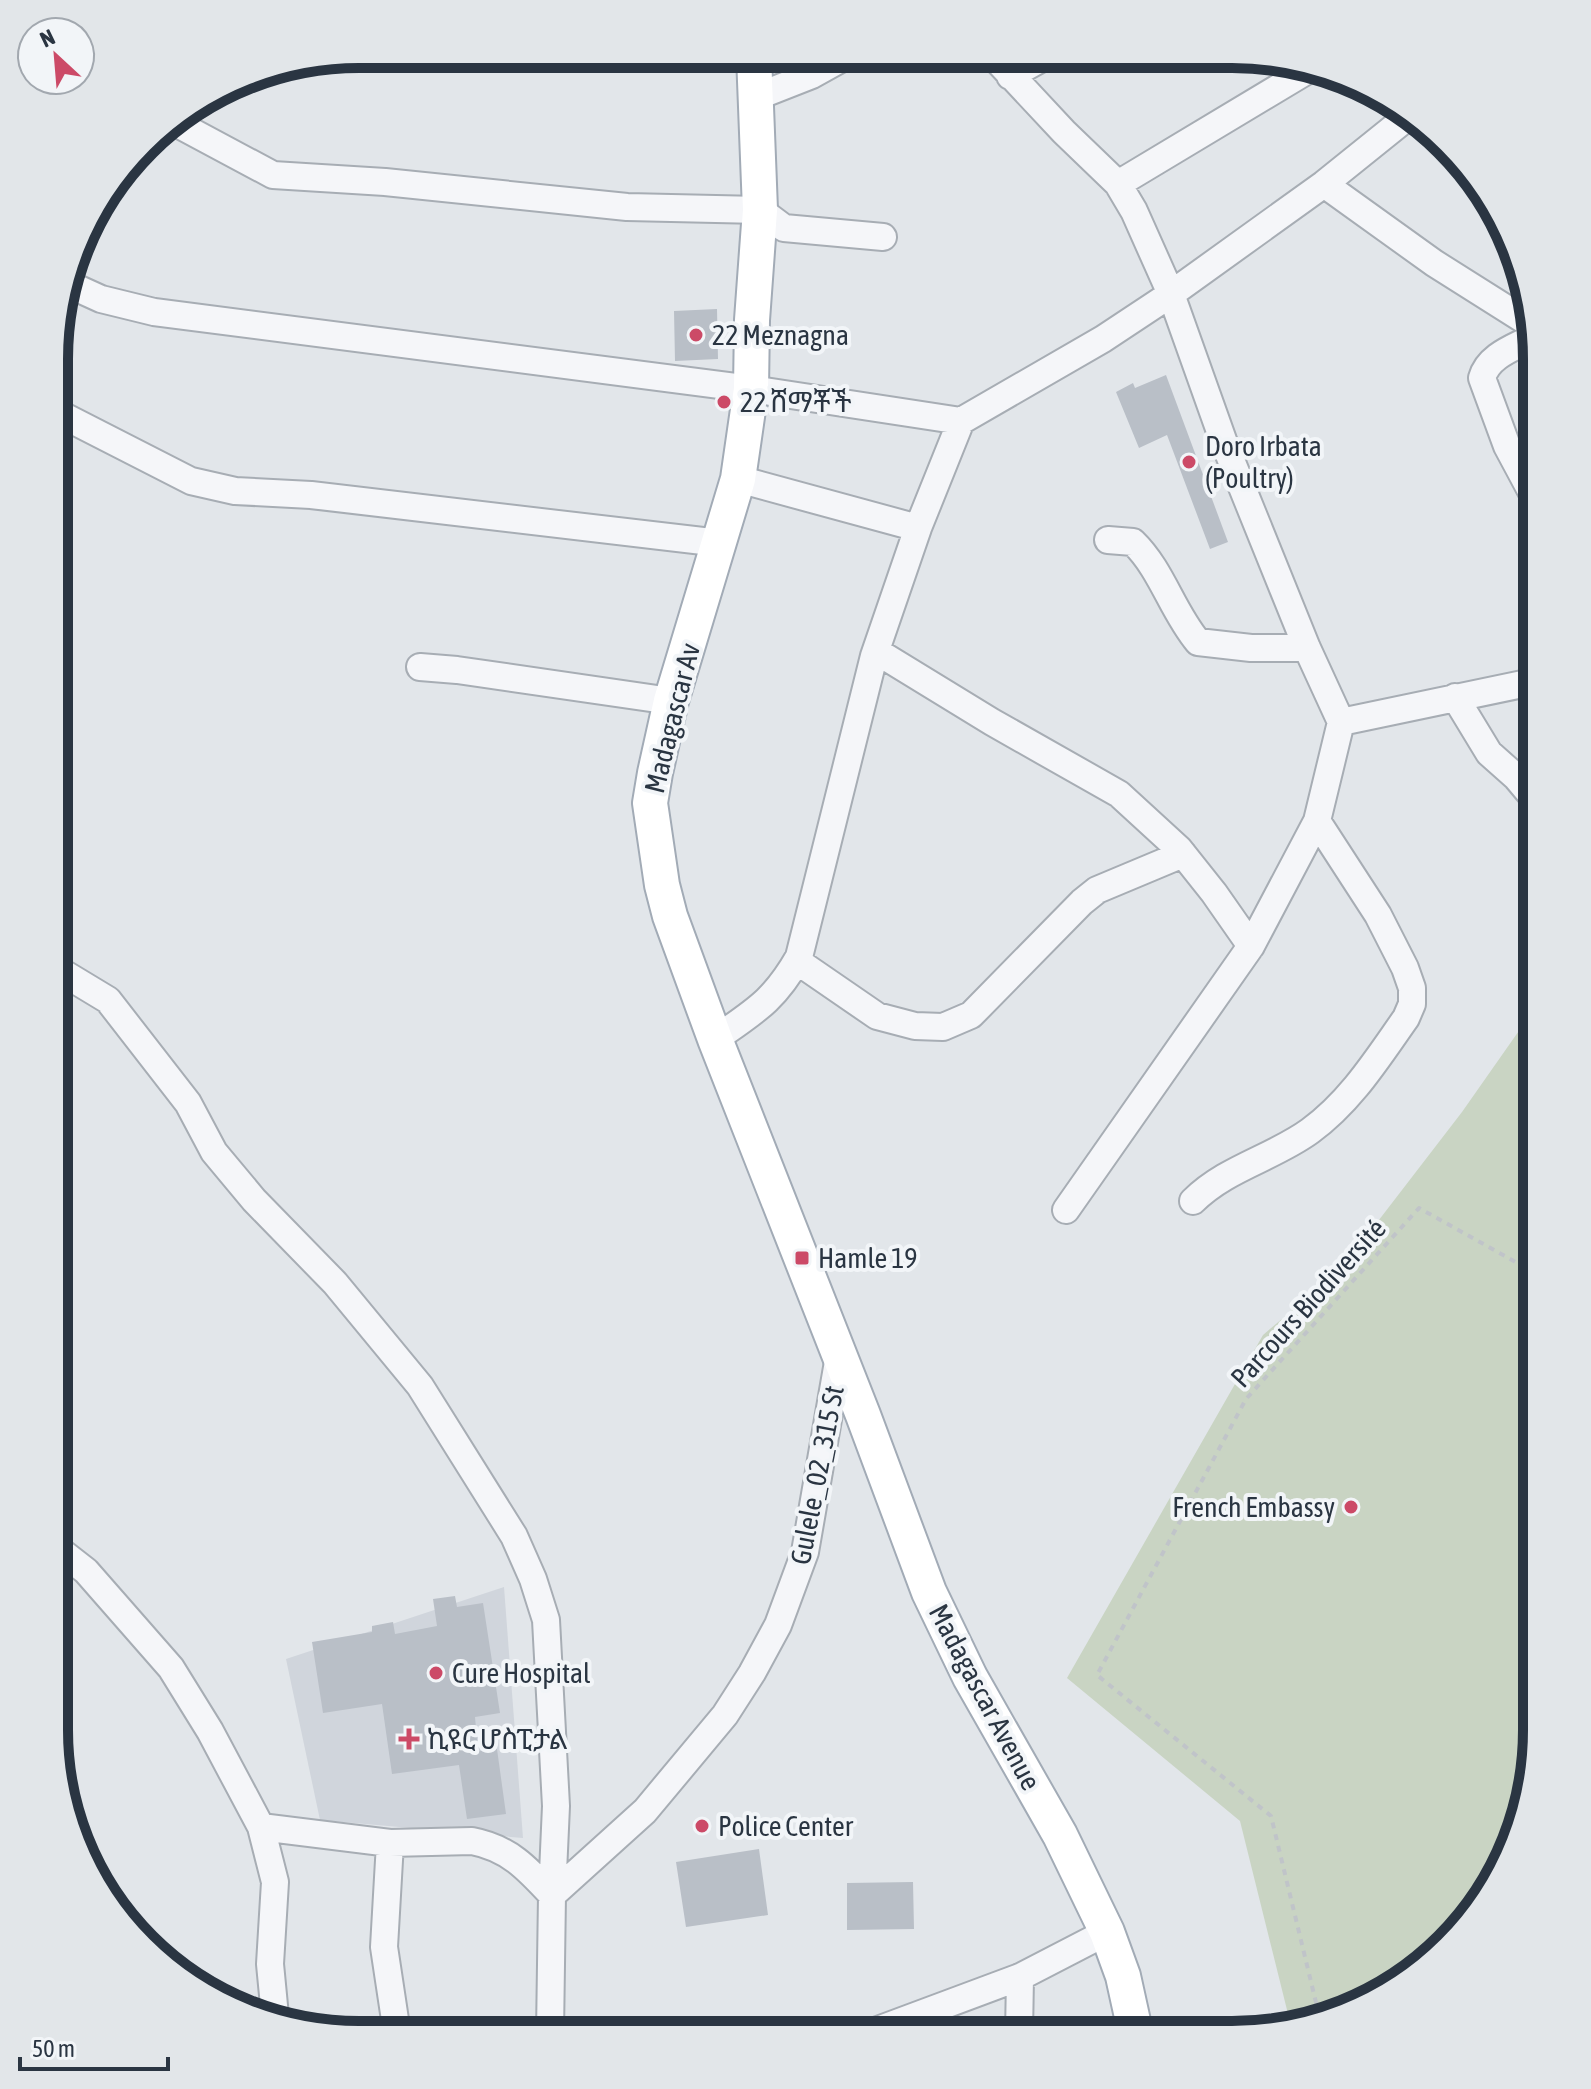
<svg xmlns="http://www.w3.org/2000/svg" width="1591" height="2089" font-family="'Asap Condensed','Noto Sans Ethiopic',sans-serif">
<rect width="100%" height="100%" fill="#e2e6ea"/>
<!-- built -->
<path fill="#d0d5dc" d="M504,1587l19,251 -203,-18 -34,-161z"/>
<!-- green -->
<path fill="#c9d4c3" d="M1537,1005l-1,745 -15,78 -36,72 -52,60 -66,43 -77,19 -50,-201 -173,-143 196,-343 79,-67 120,-156z"/>
<!-- building -->
<path fill="#b9bfc7" d="M717,309l1,50 -43,2 -1,-50z
M1166,375l62,167 -18,7 -43,-114 -28,13 -23,-56 17,-9 2,5z
M455,1596l2,11 26,-4 17,110 -25,4 3,34 19,-2 9,65 -39,5 -8,-54 -67,9 -10,-70 -59,9 -11,-71 60,-10v-6l21,-4 2,12 42,-8 -4,-27z
M759,1849l9,66 -82,12 -10,-65z
M913,1882l1,47 -67,1v-47z"/>
<g fill="none" stroke-linecap="round" stroke-linejoin="round">
<defs>
<path id="minor" d="M993,56l71,76 54,52 16,27 37,83 52,146 84,208 34,74
M1010,76l36,-20
M756,97l56,-22 36,-20
M172,121l101,54 112,7 242,25 133,3 24,18 99,9
M1118,184l190,-114
M1324,184l110,79 95,60
M68,284l33,15 53,13 597,77 210,32 142,-82 68,-45 153,-110 87,-70
M1532,338c-19,10 -44,18 -50,40l25,68 30,56
M56,412l135,69 44,10 76,4 409,48
M738,479l180,49
M1108,540l25,2c29,28 39,69 65,100l53,6h56
M876,651l116,71 127,72 60,55 35,44 37,53
M420,667l37,3 214,31
M1455,697l34,56 27,24 21,25
M797,961l80,55 38,10 28,1 28,-12 111,-113 15,-12 86,-36
M55,968l53,32 80,103 26,49 40,48 81,83 85,103 94,150 19,43 13,41 10,186 -4,89 -2,138
M715,1039c40,-28 59,-38 84,-82l75,-301 44,-128 43,-107
M1193,1201c33,-33 80,-43 117,-70 41,-30 67,-72 96,-113l6,-14v-16l-7,-20 -27,-53 -61,-94
M1066,1210l185,-264 66,-125 24,-99 196,-41
M54,1546l32,25 85,97 39,63 51,96 14,55 -5,82 5,52
M261,1827l129,16 82,-2c37,7 56,28 80,54
M390,1843l-6,104 13,86
M552,1895l93,-84 80,-96 27,-42 26,-48 27,-73 34,-196
M867,2034l153,-57 87,-45
M1019,2034l1,-57"/>
<path id="major" d="M754,55l6,155 -8,110 -1,69 -13,90 -67,222 -16,72 -5,30 12,82 8,31 45,123 148,376 66,177 41,85 90,158 47,97 16,44 13,59"/>
</defs>
<!-- minor casing -->
<use href="#minor" stroke="#a7adb4" stroke-width="30"/>
<!-- major casing -->
<use href="#major" stroke="#a2abb6" stroke-width="38"/>
<!-- path -->
<path stroke="#c0c4c9" stroke-width="4" stroke-dasharray="6 6" stroke-linecap="butt" d="M1319,2015l-48,-199 -174,-141 149,-276 173,-191 118,66"/>
<!-- minor -->
<use href="#minor" stroke="#f5f6f9" stroke-width="26"/>
<!-- major -->
<use href="#major" stroke="#fff" stroke-width="34"/>
</g>
<!-- markers -->
<g fill="#cc4a67" stroke="#f2f5f8" stroke-width="3">
<circle cx="696" cy="335" r="8"/>
<circle cx="724" cy="402" r="8"/>
<circle cx="1189" cy="462" r="8"/>
<rect x="794" y="1250" width="16" height="16" rx="4"/>
<circle cx="1351" cy="1507" r="8"/>
<circle cx="436" cy="1673" r="8"/>
<path d="M405 1727h8v8h8v8h-8v8h-8v-8h-8v-8h8z"/>
<circle cx="702" cy="1826" r="8"/>
</g>
<g text-anchor="middle" stroke-width="8" stroke-linejoin="round" paint-order="stroke">
<!-- poi labels -->
<g font-size="28" fill="#2a3542" stroke="#f2f5f8" text-anchor="start">
<text x="712" y="345">22 Meznagna</text>
<text x="740" y="412">22 ሸማቾች</text>
<text x="1205" y="456">Doro Irbata<tspan x="1205" dy="32">(Poultry)</tspan></text>
<text x="818" y="1268">Hamle 19</text>
<text x="1335" y="1517" text-anchor="end">French Embassy</text>
<text x="452" y="1683">Cure Hospital</text>
<text x="427" y="1749">ኪዩር ሆስፒታል</text>
<text x="718" y="1836">Police Center</text>
</g>
<!-- street labels -->
<g font-size="28" fill="#2a3542" stroke="#f2f5f8">
<text transform="translate(672 718) rotate(-76)" y="10">Madagascar Av</text>
<text transform="translate(1308 1303) rotate(-48)" y="10">Parcours Biodiversité</text>
<text transform="translate(817 1475) rotate(-79)" y="10">Gulele_02_315 St</text>
<text transform="translate(985 1697) rotate(62)" y="10">Madagascar Avenue</text>
</g>
</g>
<!-- crop -->
<path d="M0 0H1591V2089H0ZM359 68H1232A291 291 0 0 1 1523 359V1730A291 291 0 0 1 1232 2021H359A291 291 0 0 1 68 1730V359A291 291 0 0 1 359 68Z" fill="#e2e6e9" fill-rule="evenodd"/>
<path fill="none" stroke="#2a3542" stroke-width="10" d="M359 68H1232A291 291 0 0 1 1523 359V1730A291 291 0 0 1 1232 2021H359A291 291 0 0 1 68 1730V359A291 291 0 0 1 359 68Z"/>
<!-- north arrow -->
<g transform="translate(56 56) rotate(334)"><circle r="38" fill="#f2f5f8" stroke="#a2a8af" stroke-width="2"/>
<path d="M0-6L14 30L0 20L-14 30Z" fill="#cc4a67"/>
<text y="-12" font-size="22" font-weight="bold" text-anchor="middle" fill="#2a3542">N</text>
</g>
<!-- scale -->
<path d="M20 2057v12h148v-12" fill="none" stroke="#2a3542" stroke-width="4"/>
<text x="32" y="2057" font-size="24" fill="#2a3542" stroke="#f2f5f8" stroke-width="6" paint-order="stroke">50 m</text>
</svg>
